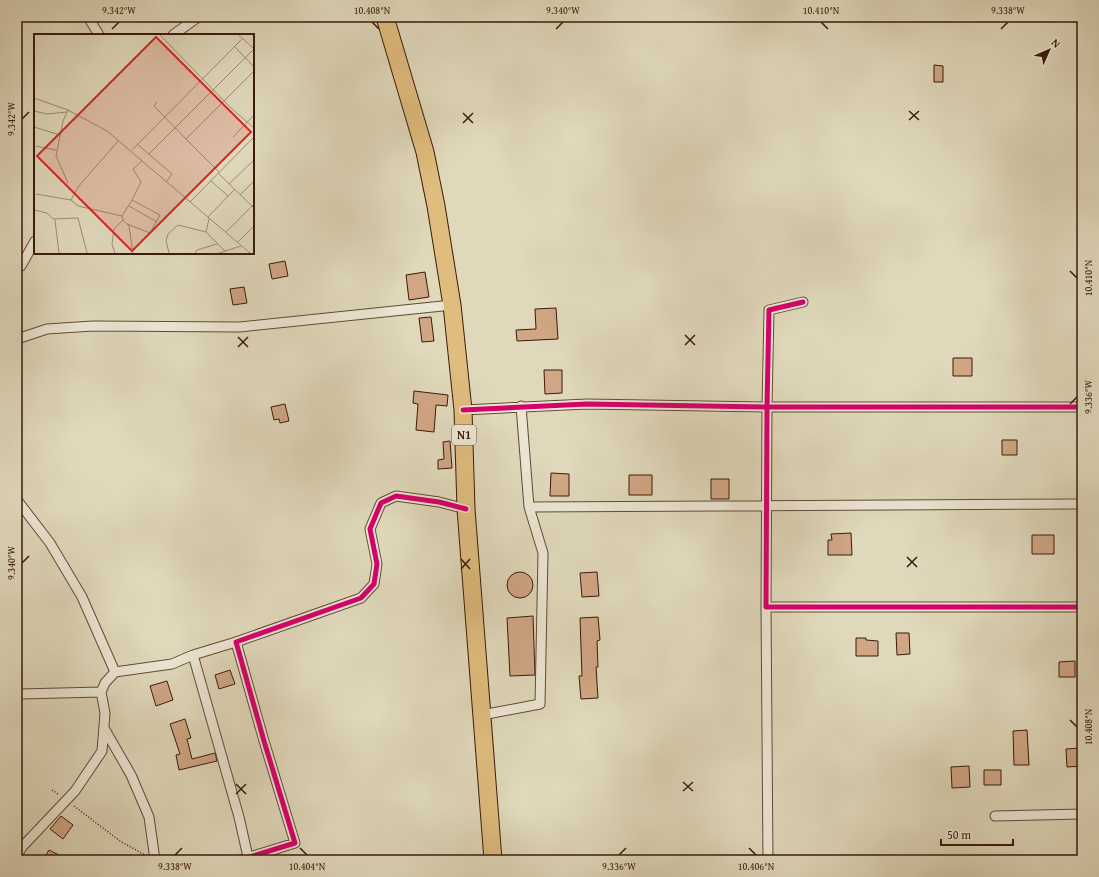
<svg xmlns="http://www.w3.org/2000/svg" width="1099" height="877" font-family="'Gentium Book Plus',serif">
<rect width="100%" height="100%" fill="#e0d8bb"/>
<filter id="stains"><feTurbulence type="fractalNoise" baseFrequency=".005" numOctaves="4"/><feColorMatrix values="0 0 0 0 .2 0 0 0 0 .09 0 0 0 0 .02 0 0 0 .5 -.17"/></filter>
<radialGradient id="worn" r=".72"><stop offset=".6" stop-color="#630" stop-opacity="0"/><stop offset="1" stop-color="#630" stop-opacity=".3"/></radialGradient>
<!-- building -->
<path fill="#d1a684" stroke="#381b0c" d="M934,65l9,1v16h-9z
M285,261l3,15 -16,3 -3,-15z
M425,272l4,25 -20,3 -3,-25z
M244,287l3,16 -14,2 -3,-16z
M556,308l2,31 -41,2 -1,-11 20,-1 -1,-20z
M431,317l3,24 -12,1 -3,-24z
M953,358h19v18h-19z
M544,370h18v23l-17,1z
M414,391l34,4 -1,11 -11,-1 -2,27 -18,-2 2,-26 -5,-1z
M285,404l4,17 -9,2 -1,-4 -5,1 -3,-13z
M1002,440h15v15h-15z
M450,441l2,27 -14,1v-9l6,-1 -1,-17z
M551,473l18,1v22h-19z
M629,475h23v20h-23z
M711,479h18v20h-18z
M851,533l1,22h-24v-15h4l-1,-6z
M1032,535h22v19h-22z
M597,572l2,24 -17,1 -2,-24z
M507 585a13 13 0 1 1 26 0a13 13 0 1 1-26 0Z
M533,616l2,59 -25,1 -3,-58z
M598,617l2,23 -3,1 1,26h-2l2,31 -17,1 -2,-23h3l-2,-58z
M896,633h13l1,21 -13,1z
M856,638h10v2l12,1v15h-22z
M1075,661v16h-16v-15z
M230,670l5,14 -16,5 -4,-14z
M167,681l6,19 -17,6 -6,-20z
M185,719l6,19 -4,1 5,20 23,-6 2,8 -38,9 -3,-15 4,-1 -10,-30z
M1027,730l2,35h-15l-1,-34z
M1081,748l1,18 -15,1 -1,-18z
M969,766l1,21 -18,1 -1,-21z
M984,770h17v15h-17z
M61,816l12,9 -10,14 -13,-10z
M49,850l20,10h-26z"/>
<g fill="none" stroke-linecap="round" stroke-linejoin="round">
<defs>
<path id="street" d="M88,17l11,18
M173,35l25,-18
M21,266l14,-25
M803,302l-34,8 -2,97 -1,200h316
M17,339l30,-10 46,-3 147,1 212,-22
M463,410l124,-6 180,3h315
M17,500l33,43 32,54 33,75
M529,507l553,-3
M766,607l2,253
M193,655l46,162 9,40
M17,697l3,-3 81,-2 4,-9 10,-11 57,-8 21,-9 43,-13
M482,715l58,-11 3,-151 -14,-46 -8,-101
M104,728l27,47 18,42 6,43
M995,816l87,-2
M17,855l5,-8 53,-56 27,-40 3,-38 -4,-21
M240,860l55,-17 -31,-102 -28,-99 125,-44 13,-14 3,-20 -7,-35 11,-26 15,-7 43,6 27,7"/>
<path id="highway" d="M385,17l40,135 11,54 16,99 11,105 3,99 27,351"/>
</defs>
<!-- street casing -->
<use href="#street" stroke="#624a38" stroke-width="11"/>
<!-- highway casing -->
<use href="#highway" stroke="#381b0c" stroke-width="19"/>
<!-- path -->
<path stroke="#381b0c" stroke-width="1.5" stroke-dasharray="1 2" stroke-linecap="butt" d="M52,790l6,4
M74,806l46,35 25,14"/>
<!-- street -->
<use href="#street" stroke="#ebe6d3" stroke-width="9"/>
<!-- highway -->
<use href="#highway" stroke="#e0bc7e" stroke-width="17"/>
<defs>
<path id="cycleway" d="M803,302l-34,8 -2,97 -1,200h316
M463,410l124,-6 180,3h315
M240,860l55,-17 -31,-102 -28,-99 125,-44 13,-14 3,-20 -7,-35 11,-26 15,-7 43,6 27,7"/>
</defs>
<!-- cycleway casing -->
<use href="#cycleway" stroke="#ebe6d3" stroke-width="8"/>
<!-- cycleway -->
<use href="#cycleway" stroke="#d6006c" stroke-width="5"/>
</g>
<!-- ticks -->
<path fill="none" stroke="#381b0c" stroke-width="1.5" d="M372,22l7,7M821,22l7,7M112,29l7,-7M556,29l7,-7M1001,29l7,-7M909,111l10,9M463,113l10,10M22,119l7,-7M909,120l10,-9M463,123l10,-10M1070,271l7,7M685,335l10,10M238,337l10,10M685,345l10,-10M238,347l10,-10M1070,404l7,-7M907,557l10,10M461,559l9,10M22,563l7,-7M907,567l10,-10M461,569l9,-10M1070,720l7,7M683,782l10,9M236,784l10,10M683,791l10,-9M236,794l10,-10M300,848l7,7M749,848l7,7M175,855l7,-7M619,855l7,-7"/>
<g text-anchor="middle" stroke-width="3" stroke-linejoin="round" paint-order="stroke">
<!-- shield labels -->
<rect fill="#ebe6d3" stroke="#6e5848" stroke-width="1" x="452" y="425" width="24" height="20" rx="3"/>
<g font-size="12" font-weight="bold" fill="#381b0c">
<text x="464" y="439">N1</text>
</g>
</g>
<!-- overview -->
<g transform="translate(34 34)">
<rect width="220" height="220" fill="#e0d8bb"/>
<path fill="none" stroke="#9d8c75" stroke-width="1" d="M126,1l71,73 23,20M205,1l15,14M201,13l19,20M0,64l34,12 39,21 143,122M123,68l-3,4 32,33 68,-68M34,76l-5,11 -7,35 12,27M0,77l13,3 20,-2M0,93l26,8M199,103l21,-22M152,105l33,33M103,110l35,30 -5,7M2,112l20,4M98,116l110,-111M115,120l105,-105M184,139l36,35M177,147l17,15M195,150l25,-24M2,160l35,6 7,6 44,10M206,161l14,-14M37,166l7,-13 41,-47M156,168l64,-65M95,172l28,16M0,176l13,3 6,6 25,-1 9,35M174,183l27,-28M21,186l4,33M89,186l6,6 4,27M93,190l23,9 10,-18 -28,-15 9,-18 -8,-13 9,-8M172,198l3,-13M192,198l28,-28M204,208l16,-16M81,219l-3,-9 2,-15 9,-9 -1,-4 10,-16M135,219l-3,-12 2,-7 10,-9 28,7 19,19M161,219l2,-3 20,-6M185,219l22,-7"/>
<path fill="#d62828" fill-opacity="0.15" stroke="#d62828" stroke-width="2" d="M122,3l95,95 -119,119 -95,-95z"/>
<rect width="220" height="220" fill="none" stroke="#381b0c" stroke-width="2"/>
</g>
<!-- margin -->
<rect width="1099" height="877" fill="none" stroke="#e0d8bb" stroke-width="44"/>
<!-- north arrow -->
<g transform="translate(1049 50) rotate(45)" stroke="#ebe6d3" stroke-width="3" paint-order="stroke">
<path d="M0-3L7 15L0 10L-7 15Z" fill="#381b0c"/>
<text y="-6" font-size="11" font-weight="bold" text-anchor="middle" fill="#381b0c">N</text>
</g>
<!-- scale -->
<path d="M941 839v6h72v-6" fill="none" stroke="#381b0c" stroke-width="2"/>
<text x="947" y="839" font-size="12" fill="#381b0c" stroke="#ebe6d3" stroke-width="3" paint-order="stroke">50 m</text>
<rect x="22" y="22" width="1055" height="833" fill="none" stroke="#381b0c" stroke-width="1.5"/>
<g font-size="10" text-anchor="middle" fill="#381b0c">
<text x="119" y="14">9.342°W</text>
<text x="372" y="14">10.408°N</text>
<text x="563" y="14">9.340°W</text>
<text x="821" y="14">10.410°N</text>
<text x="1008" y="14">9.338°W</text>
<text transform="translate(11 119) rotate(-90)" y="4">9.342°W</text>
<text transform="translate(1088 278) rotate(-90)" y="4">10.410°N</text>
<text transform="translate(1088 397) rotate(-90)" y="4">9.336°W</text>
<text transform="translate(11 563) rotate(-90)" y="4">9.340°W</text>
<text transform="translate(1088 727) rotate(-90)" y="4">10.408°N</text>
<text x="175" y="870">9.338°W</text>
<text x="307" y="870">10.404°N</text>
<text x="619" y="870">9.336°W</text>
<text x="756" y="870">10.406°N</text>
</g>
<rect width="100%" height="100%" filter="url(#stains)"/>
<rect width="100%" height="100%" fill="url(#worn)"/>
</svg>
